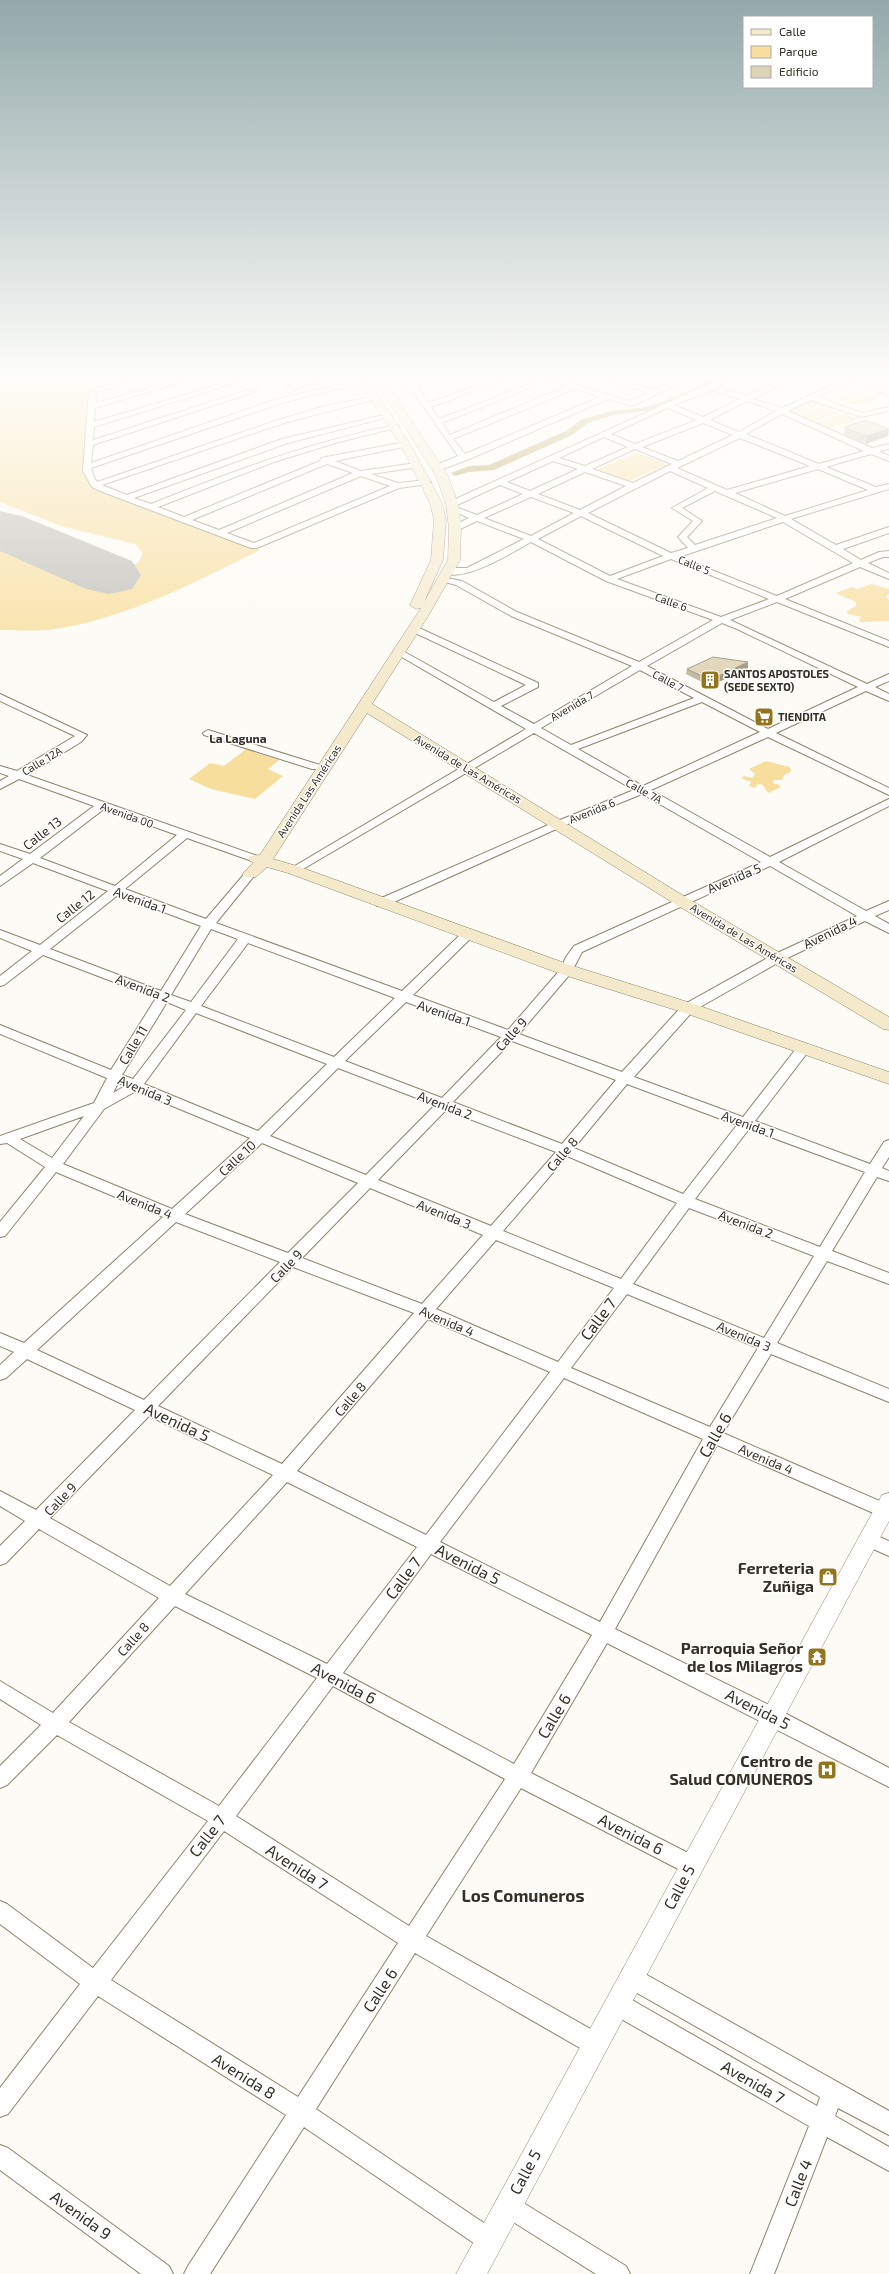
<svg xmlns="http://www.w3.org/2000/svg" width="889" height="2274" font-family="'Exo 2',sans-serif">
<rect width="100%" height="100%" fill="#fdfbf5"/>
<!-- green -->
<path fill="#f8de9d" d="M0,380h89l-3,70 8,35 166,65c-65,32 -132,68 -205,79 -17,3 -37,1 -55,1v-80l84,36 54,-23 5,-10 -8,-9 -74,-18 -61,-24z
M858,391l20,10 -20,5 -21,-8z
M810,399l14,6 -28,9 -11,-3z
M823,407l16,6 -25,8 -16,-6z
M843,414l18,5 -32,9 -12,-6z
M637,453l32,11 -40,17 -33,-11z
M872,584l17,5v6l-3,1 3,4v21l-29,1 -1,-3 3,-2 -14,-3 -1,-3 9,-5v-4l-21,-9 17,-6 5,2z
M246,749l33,11 -11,9 15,7 -28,23 -44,-10 -22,-10 21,-16 14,3z
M766,761l24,6 1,5 -7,3 -2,5h-9l1,4h4l3,3 -13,6 -5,-8 -5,-1 -3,4 -6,-2 2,-4 -10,-4 3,-2 8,2 3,-4 -6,-5z"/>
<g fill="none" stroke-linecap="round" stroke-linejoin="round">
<!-- canal -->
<path fill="#b5984c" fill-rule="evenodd" d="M712,380h10l-46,23 -29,8 -34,4 -25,8 -16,12 -78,35 -25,2 -14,4 -4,-3 18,-7 20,-1 77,-34 16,-12 30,-8 34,-4 24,-8z"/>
<!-- runway -->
<path fill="#bebcb4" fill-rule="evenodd" d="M0,511l22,5 110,45 9,14 -9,14 -23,5 -23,-5 -86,-38z"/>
<defs>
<path id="minor" d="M121,380h11l-35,12 -1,11 81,-23h11l-93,28 -1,14 140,-42h11l-151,47 -1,13 157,-51 7,2 -164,54 -2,18 186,-64 83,-19 8,1 -86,22 -191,65 3,9 3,5 181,-62 47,-14 51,-10 4,2 -96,25 -182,62 25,10 155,-56 106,-25 4,2 -104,27 -154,55 17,6c80,-32 159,-62 244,-79l4,2 -64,16 -61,19 -116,45 26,10 136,-56 1,-3 84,-16h3v4l-73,15 26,10 55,-8 4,2 -1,2 -48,7 27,9 29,-3 4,2 -4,2 -28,4 -142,60h-6l-151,-57 -8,-4 -9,-16 6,-80zM327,464l26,9 -134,57 -27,-10zM361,476l29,10 -136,57 -27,-10z
M311,380h11l-29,10 -1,3 -7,-2 1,-4z
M492,380h10l-71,27 8,12 102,-39h10l-109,43 8,12 117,-49 -16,-6h11l67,21 19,-8 -40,-13h11l35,10 22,-10h9l-52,26 -25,-7 -141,61 -27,10h-6v-4l24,-10 -48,-69 7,-2 11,18zM575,389l25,8 -135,57 -12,-15z
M718,380h9l-9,7 28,9 34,-16h9l-36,19 29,9 61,-28h9l-34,17 44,16 27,-6v4l-28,6 -49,-17 -24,11 84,37 17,-4v5l-10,2 10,5v5l-18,-7 -45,13 50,20 13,-3v5l-98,30 45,26 53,-18v6l-46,16 18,11 18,-8 10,-1v6h-6l-15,6 21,10v6l-29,-12 -75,32 104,42v6l-112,-45 -47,18 137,64 22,-10v7l-14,6 14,7v7l-23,-10 -90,42 113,55v7l-121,-58 -117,53 119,67 119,-58v7l-110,56 87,49 23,-10v9l-14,6 14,8v9l-24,-12 -84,40 -88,50 -59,66 109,40 56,-72 5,-1 7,4 -56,73 115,43 14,-22 5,-2v17l-7,11 7,3v10l-12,-4 -45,74 57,22v11l-62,-23 -50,82 112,46v13l-118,-48 -48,79 166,72v10l-5,2 -6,-2 -161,-70 -102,184 164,81 110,58v19l-282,-144 -76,130 167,85 3,7 -3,7 -7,3 -7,-3 -163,-84 -95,148 177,100 3,8 -3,8 -8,3 -8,-3 -172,-99 -99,156 181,123 4,8 -4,8 -8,4 -8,-4 -177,-121 -94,147h-26l4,-8 98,-151 -188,-119 -90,118 -8,3v-29l80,-104 -80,-60v-23l7,3 86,64 115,-147 -151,-86 -50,50 -7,3v-22l41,-41 -41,-26v-18l53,32 106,-115 -120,-69 -33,34 -6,2v-19l25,-25 -25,-15v-15l36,19 99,-100 -108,-51 -21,19 -6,2v-15l14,-13 -14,-6v-13l24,10 139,-126 -107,-45 -51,64 -5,1v-15l45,-55 -38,-24 -7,1v-8l94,-33 13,-25 -107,-44v-9l111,45 45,-72 -113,-43 -39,30 -4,1v-10l32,-25 -32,-13v-8l40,15 68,-54 -75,-28 -33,23v-10l23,-17 -23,-8v-7l30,10 64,-48 -75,-27 -19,10v-8l9,-5 -9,-3v-7l17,5 58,-35 -75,-35v-7l87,41 -6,7 -54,33 233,82 2,2 -6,3 -4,-1 -65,-23 -62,51 81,30 40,-47h8l2,2 -2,2 -38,47 186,68 61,-59h8l2,3 -2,3 -58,57 95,35 53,-61 5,-12 8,-11 187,-84 -119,-68 -79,32 -178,80h-8l-2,-3 2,-3 178,-78 79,-32 -100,-57 -236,139h-8l-2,-2 238,-141 -133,-77 2,-2h6l93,52 32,-17 -115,-54v-4h6l121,56v4l-37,19 33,18 98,-58 -121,-50 -55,-31 -15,-4v-4l21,4 55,31 122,50 74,-42 -107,-39 -75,-39c-16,9 -72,44 -88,29l5,-3h19l57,-29 -47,-18 -19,9h-6v-4l17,-8 -20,-9 4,-3 24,9 46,-21 -23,-9 -45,21h-6v-4zM712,390l28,9 -37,18 -29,-12zM747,401l29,10 -37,21 -29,-12zM667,408l30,12 -62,24 -24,-10zM782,414l82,37 -45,13 -73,-30zM703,423l30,12 -55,26 -36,-14zM604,437l24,10 -43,19 -26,-8zM740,438l70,28 -83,24 -50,-22zM635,449l37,15 -39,19 -41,-14zM553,461l25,8 -48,22 -23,-9zM818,469l50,21 -83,26 -50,-23zM670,471l38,17 -36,20 21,13 -15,16 10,11 -17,5 -83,-40zM585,472l41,14 -46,24 -42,-16zM715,491l62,27 -82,27 -8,-8 15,-16 -20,-13zM531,497l43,16 -43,23 -47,-18zM581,516l82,40 -53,20 -72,-37zM783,522l70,41 -76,33 -98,-39zM671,559l98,40 -48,18 -104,-38zM722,623l15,6 121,58 -90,42 -121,-63zM640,670l54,28 -123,47 -30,-17zM702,702l58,30 -117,54 -65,-37zM104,809l73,26 -62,51 -75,-28zM770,866l87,50 -84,39 -90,50 -61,67 -103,-38 52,-61 11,-21zM118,895l83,31 -40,65 -111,-42zM211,929l27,10 -47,63 -20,-7zM248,943l147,55 -61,59 -133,-51zM167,1002l19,8 -53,69 -11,-4zM406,1002l95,35 -59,61 -97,-37zM196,1013l131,51 -69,67 -114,-47zM512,1041l104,39 -54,64 -109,-42zM338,1068l97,37 -69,70 -96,-39zM118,1083l7,3 -12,7zM627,1084l110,41 -54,69 -109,-46zM136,1091l114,47 -78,71 -109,-45 41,-55zM446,1110l110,42 -65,74 -113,-46zM84,1116l-32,42 -32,-19zM749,1129l116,43 -45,75 -125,-48zM262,1143l96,40 -70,70 -103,-39zM567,1156l110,47 -56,76 -118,-48zM370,1188l113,47 -61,69 -120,-46zM689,1208l125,48 -50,82 -131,-54zM176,1222l104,40 -136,138 -107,-50zM496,1240l118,48 -56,74 -122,-53zM293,1267l121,46 -132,151 -124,-58zM627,1294l131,54 -48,79 -139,-59zM428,1319l122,53 -124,163 -129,-64zM564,1378l139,61 -103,183 -160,-80zM149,1416l124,59 -103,111 -120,-68zM287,1482l130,65 -90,117 -142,-70zM431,1554l161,81 -78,129 -171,-91zM175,1606l142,72 -98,128 -150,-84zM333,1686l172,93 -96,147 -173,-110zM224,1831l174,112 -100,154 -187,-117z
M853,380h10l26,11v5z
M208,730l112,35 1,2 -1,2h-8l-108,-34 -1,-2z
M868,1532l21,9v15l-27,-12 -3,-5 3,-5z
M631,1966l258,145v24l-51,-27 -3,8 54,31v24l-62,-34 -53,137h-24l59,-148 -200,-114 -3,-8 3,-8 8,-3 8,3 192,110 3,-9 -197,-112 -3,-8 3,-8z
M0,2145l8,3 161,118 4,8h-32l-141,-104z
M507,2193l119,73 4,8h-34l-97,-61 -4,-8 4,-8z"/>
<path id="tertiary" d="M426,380h11l-42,18 -8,-2z
M889,1493v28l-402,753h-31l426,-779z"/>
<path id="secondary" d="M358,380h10l42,64 32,59 4,17 -3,40 -19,42 24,-42 1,-32 -3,-24 -10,-28 -61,-96h10l63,96 10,28 3,24 -1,32 -33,58 -55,86 315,194 202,119v13l-6,-1 -208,-125 -308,-191 -94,146 27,8 273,99 121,38 195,68v12l-207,-72 -121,-38 -273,-101 -21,-6 -11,10h-12l-2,-3 11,-11 -5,-4 2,-3 10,-1 161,-247 -5,1 -6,-4 21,-45 3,-40 -4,-17 -30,-59z"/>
</defs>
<!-- minor casing -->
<use href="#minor" stroke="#8f8368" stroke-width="2"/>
<!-- tertiary casing -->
<use href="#tertiary" stroke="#8f8368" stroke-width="1"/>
<!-- secondary casing -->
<use href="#secondary" stroke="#8f8368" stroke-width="1"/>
<!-- minor -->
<use href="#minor" fill="#fff" fill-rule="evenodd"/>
<!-- tertiary -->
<use href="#tertiary" fill="#fff" fill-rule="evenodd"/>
<!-- secondary -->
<use href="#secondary" fill="#f5e9cc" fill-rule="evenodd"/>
</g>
<!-- wall -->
<path fill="#c0b59c" d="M845,427l43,9 -22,8 -22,-10z
M748,662v6l-38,18 -24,-12 1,-5z"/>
<!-- shaded-wall -->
<path fill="#9c947f" d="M889,429l-1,7 -22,8 1,-8z
M748,662v6l-38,18v-6z"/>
<!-- building -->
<path fill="#dfd3b5" stroke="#9c947f" d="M866,420l23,9 -22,7 -22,-9z
M713,657l35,5 -38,18 -23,-11z"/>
<!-- sky -->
<linearGradient id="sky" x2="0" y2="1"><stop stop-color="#93a9aa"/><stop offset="0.54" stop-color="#fefdfa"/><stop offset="1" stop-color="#fefdfa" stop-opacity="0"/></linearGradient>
<rect width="889" height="698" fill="url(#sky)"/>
<!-- icons -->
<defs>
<symbol id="building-square" viewBox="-11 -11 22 22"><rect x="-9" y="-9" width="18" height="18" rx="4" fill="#94751c" stroke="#fff"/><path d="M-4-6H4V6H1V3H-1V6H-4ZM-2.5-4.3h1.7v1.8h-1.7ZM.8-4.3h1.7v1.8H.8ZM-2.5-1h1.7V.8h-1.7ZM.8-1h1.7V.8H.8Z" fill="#fff"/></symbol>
<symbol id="supermarket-square" viewBox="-11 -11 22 22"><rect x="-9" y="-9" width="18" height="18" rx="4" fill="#94751c" stroke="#fff"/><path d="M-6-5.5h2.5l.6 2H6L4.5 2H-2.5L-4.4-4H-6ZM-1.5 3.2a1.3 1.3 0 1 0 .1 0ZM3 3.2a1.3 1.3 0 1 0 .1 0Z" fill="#fff"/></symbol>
<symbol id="shop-square" viewBox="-11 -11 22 22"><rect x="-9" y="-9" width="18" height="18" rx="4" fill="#94751c" stroke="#fff"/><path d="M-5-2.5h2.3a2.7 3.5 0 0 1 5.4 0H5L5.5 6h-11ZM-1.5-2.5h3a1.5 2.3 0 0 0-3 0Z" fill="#fff"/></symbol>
<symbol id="temple-square" viewBox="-11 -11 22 22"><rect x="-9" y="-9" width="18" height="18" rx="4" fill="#94751c" stroke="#fff"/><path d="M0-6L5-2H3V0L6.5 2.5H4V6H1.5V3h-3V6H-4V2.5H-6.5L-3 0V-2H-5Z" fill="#fff"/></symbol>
<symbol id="hospital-square" viewBox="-11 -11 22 22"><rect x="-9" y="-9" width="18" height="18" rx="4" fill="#94751c" stroke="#fff"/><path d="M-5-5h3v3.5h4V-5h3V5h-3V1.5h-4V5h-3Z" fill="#fff"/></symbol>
</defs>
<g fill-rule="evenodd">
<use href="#building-square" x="699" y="669" width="22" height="22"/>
<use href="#supermarket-square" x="753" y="706" width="22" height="22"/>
<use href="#shop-square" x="817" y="1566" width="22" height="22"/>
<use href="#temple-square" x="806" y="1646" width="22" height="22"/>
<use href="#hospital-square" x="816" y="1759" width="22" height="22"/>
</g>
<g text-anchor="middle" stroke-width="3" stroke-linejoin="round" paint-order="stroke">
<!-- far-street labels -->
<g font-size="11" fill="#353025" stroke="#fff">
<text transform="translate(694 565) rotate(22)" y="4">Calle 5</text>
<text transform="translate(671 602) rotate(20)" y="4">Calle 6</text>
<text transform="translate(668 681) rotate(28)" y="4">Calle 7</text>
<text transform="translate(572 706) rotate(-30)" y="4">Avenida 7</text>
<text transform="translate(42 761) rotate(-31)" y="4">Calle 12A</text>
<text transform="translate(468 769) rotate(31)" y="4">Avenida de Las Américas</text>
<text transform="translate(309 791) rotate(-57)" y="4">Avenida Las Américas</text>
<text transform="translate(644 791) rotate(29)" y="4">Calle 7A</text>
<text transform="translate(592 811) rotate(-22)" y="4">Avenida 6</text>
<text transform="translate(127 815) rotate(20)" y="4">Avenida 00</text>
<text transform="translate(744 938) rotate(31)" y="4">Avenida de Las Américas</text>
</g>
<!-- far-poi labels -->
<g font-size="11" font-weight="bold" fill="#353025" stroke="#fff" text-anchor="start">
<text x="724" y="678">SANTOS APOSTOLES<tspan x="724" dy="13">(SEDE SEXTO)</tspan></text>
<text x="778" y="721">TIENDITA</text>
</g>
<!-- far-neighbourhood labels -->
<g font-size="12" font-weight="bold" fill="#353025" stroke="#fff">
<text x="238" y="743">La Laguna</text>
</g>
<!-- street labels -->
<g font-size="13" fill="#353025" stroke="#fff">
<text transform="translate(42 833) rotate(-38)" y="5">Calle 13</text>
<text transform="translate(734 878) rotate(-23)" y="5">Avenida 5</text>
<text transform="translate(140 900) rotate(20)" y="5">Avenida 1</text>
<text transform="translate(75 906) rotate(-38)" y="5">Calle 12</text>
<text transform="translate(830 932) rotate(-26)" y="5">Avenida 4</text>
<text transform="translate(143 988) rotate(21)" y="5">Avenida 2</text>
<text transform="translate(444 1013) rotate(19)" y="5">Avenida 1</text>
<text transform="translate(511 1034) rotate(-48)" y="5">Calle 9</text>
<text transform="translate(133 1045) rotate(-59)" y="5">Calle 11</text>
<text transform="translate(145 1090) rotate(23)" y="5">Avenida 3</text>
<text transform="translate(445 1105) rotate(21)" y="5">Avenida 2</text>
<text transform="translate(748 1124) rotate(20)" y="5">Avenida 1</text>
<text transform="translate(562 1154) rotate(-50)" y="5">Calle 8</text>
<text transform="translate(237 1158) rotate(-43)" y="5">Calle 10</text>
<text transform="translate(145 1204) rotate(22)" y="5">Avenida 4</text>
<text transform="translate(444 1214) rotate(22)" y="5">Avenida 3</text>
<text transform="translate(746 1224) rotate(21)" y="5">Avenida 2</text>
<text transform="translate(286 1266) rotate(-46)" y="5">Calle 9</text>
<text transform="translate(447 1321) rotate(23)" y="5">Avenida 4</text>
<text transform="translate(744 1336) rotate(23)" y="5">Avenida 3</text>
<text transform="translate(350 1399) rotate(-49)" y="5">Calle 8</text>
<text transform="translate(766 1459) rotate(23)" y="5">Avenida 4</text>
<text transform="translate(60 1499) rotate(-46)" y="5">Calle 9</text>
<text transform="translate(133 1639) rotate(-48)" y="5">Calle 8</text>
</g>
<!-- near-street labels -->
<g font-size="16" fill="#353025" stroke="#fff">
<text transform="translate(598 1319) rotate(-53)" y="6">Calle 7</text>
<text transform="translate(177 1422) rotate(25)" y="6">Avenida 5</text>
<text transform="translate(715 1435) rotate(-60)" y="6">Calle 6</text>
<text transform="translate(468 1564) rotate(27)" y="6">Avenida 5</text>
<text transform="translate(403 1578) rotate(-53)" y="6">Calle 7</text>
<text transform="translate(344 1683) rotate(28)" y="6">Avenida 6</text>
<text transform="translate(758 1709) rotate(27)" y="6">Avenida 5</text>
<text transform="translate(554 1716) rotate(-59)" y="6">Calle 6</text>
<text transform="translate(631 1834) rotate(27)" y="6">Avenida 6</text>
<text transform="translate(207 1836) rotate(-52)" y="6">Calle 7</text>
<text transform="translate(297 1867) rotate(33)" y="6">Avenida 7</text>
<text transform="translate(679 1887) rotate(-62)" y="6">Calle 5</text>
<text transform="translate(380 1990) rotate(-57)" y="6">Calle 6</text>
<text transform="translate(244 2076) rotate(32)" y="6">Avenida 8</text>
<text transform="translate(753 2082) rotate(30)" y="6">Avenida 7</text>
<text transform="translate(525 2172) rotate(-62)" y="6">Calle 5</text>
<text transform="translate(798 2183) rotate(-69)" y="6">Calle 4</text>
<text transform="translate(81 2215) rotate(36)" y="6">Avenida 9</text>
</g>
<!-- near-poi labels -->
<g font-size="16" font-weight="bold" fill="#353025" stroke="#fff" text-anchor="end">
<text x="814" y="1574">Ferreteria<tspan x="814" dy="18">Zuñiga</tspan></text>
<text x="803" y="1654">Parroquia Señor<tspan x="803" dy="18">de los Milagros</tspan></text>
<text x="813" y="1767">Centro de<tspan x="813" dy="18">Salud COMUNEROS</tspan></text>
</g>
<!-- near-neighbourhood labels -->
<g font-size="17" font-weight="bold" fill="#353025" stroke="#fff">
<text x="523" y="1902">Los Comuneros</text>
</g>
</g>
<!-- legend -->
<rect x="743" y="16" width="130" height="72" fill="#ffffff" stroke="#aeaca8"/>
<rect x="751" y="29" width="20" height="6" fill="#f5e9cc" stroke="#aeaca8"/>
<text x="779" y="36" font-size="12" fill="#353025">Calle</text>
<rect x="751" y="46" width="20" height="12" fill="#f8de9d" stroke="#aeaca8"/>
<text x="779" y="56" font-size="12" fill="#353025">Parque</text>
<rect x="751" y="66" width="20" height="12" fill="#dfd3b5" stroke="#aeaca8"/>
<text x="779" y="76" font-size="12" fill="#353025">Edificio</text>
</svg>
